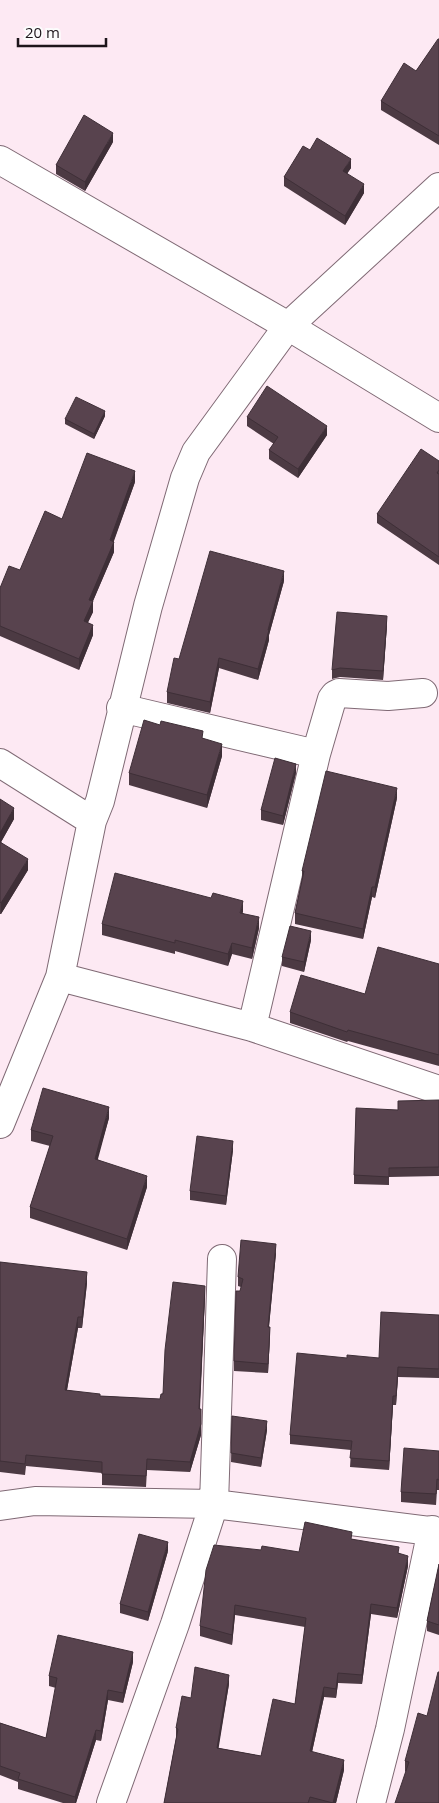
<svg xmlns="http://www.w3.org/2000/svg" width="439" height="1803" font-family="'Open Sans',sans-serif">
<rect width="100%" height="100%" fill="#fde9f3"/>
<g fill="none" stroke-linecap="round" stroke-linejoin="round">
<defs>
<path id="minor" d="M0,160l288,166 151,92
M121,708l195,46
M0,763l92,58
M60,977l192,50 187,63
M252,1027l64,-273 16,-55 3,-4 4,-2 49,3 35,-3
M0,1124l60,-147 32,-156 8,-20 48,-195 37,-128 11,-26 92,-126 151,-139
M0,1506l35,-5 179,3 225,28
M111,1803l64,-179 39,-120 8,-245
M371,1803l19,-74 42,-199"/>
</defs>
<!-- minor casing -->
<use href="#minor" stroke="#7f6974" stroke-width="30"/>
<!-- minor -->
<use href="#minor" stroke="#fff" stroke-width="28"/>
</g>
<!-- wall -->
<path fill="#4c3a43" d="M439,39v106l-58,-35v-9l35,-30z
M113,142l-28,49 -29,-17v-9z
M310,150l41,18 -4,5 17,20 -19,32 -61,-39v-9z
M105,416l-11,23 -29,-15v-5z
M247,417l80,18 -29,43 -29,-19v-9l5,-6 -27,-18z
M439,461v104l-62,-42v-9z
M135,482l-21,59v11l-21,49v11l-5,10 5,13 -14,35 -79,-34v-48l20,-18 42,-51z
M284,581l-15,54v5l-11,40 -39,-12 -9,45 -43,-10v-11l12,-33z
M387,625l-4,55 -43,-3 -8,2v-9z
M203,738l19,18 -15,52 -78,-23v-12z
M296,773l-13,52 -22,-5v-10z
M397,798l-22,100 -3,-1 -9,42 -68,-15v-11l7,-35v-7z
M0,799l14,20 -13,23 27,28 -27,44h-1z
M243,913l16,15 -7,31 -20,-5 -4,12 -53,-15v3l-73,-19v-11z
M311,940l-7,32 -22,-6v-9z
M439,964v102l-91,-25 -1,1 -57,-19v-11l75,-18z
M439,1100v76l-50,1v8l-35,-1v-9l44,-65z
M109,1118l-12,41 50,28 -20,63 -97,-32v-11l20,-61 -19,-5v-11z
M233,1150l-7,55 -36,-5v-9z
M276,1253l-7,74 1,9 -2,37 -34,-2v-10l7,-74 -3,-1v-9z
M0,1262l87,21 -5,45h-4l-11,62 33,6 60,3 45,-103 -5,113 1,26 -11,37 -43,-2 -1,17 -44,-2v-12l-76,-7 -1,9 -25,-3z
M439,1315v63l-41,-1 -2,28h-3l-4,65 -39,-3 1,-17 -61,-6v-9l57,-77h32z
M232,1416l35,14 -6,37 -30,-5z
M439,1451v39h-2l-1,15 -35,-3v-10z
M352,1539l47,14 9,13 -11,52 -26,-4 -9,70 -24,-1 -2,15 -12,-1 -12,55 32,18 -8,33h-172l12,-65v-10l15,-30 38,-14 -11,64 43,8 34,-52 10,-77 -70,-12 -3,30 -32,-9v-10l61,-76 38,2z
M168,1551l-20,70 -28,-8v-9z
M439,1564v71l-12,-4v-10z
M133,1662l-10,41 -15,-3 -7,41 -5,-1 -20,63h-13l-45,-14v-7l-18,-7v-52l46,15 10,-50 -7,-2v-10z
M427,1716l12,87 -34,-32v-10z"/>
<!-- shaded-wall -->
<path fill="#3e2f37" d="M113,133v9l-28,49v-9z
M351,159v9l-8,12v-9z
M364,184v9l-19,32v-9z
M105,411v5l-11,23v-5z
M327,426v9l-29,43v-9z
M135,471v11l-24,66 3,-6v10l-21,49v11l-9,19v-10l5,-21z
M284,571v10l-15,54v5l-11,40v-11z
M387,616v9l-4,55v-9z
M93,625v10l-14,35v-11z
M219,658v10l-9,45v-11z
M222,744v12l-15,52v-13z
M296,764v9l-13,52v-9z
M397,788v10l-22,100v-11z
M14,808v11l-14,25v-11z
M28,859v11l-27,44v-11z
M372,887v10l-9,42v-10z
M243,901v11l-3,12v-11z
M259,917v11l-7,31v-11z
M311,931v9l-7,32v-10z
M232,943v11l-4,12v-12z
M109,1107v11l-14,52v-11z
M233,1141v9l-7,55v-9z
M147,1176v11l-20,63v-11z
M276,1244v9l-8,83v-9z
M87,1272v11l-5,45v-11z
M205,1286v10l-6,124v-11z
M78,1317v11l-13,73v-11z
M270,1327v9l-2,37v-9z
M398,1367v10l-2,28v-9z
M393,1396v9l-4,65v-9z
M201,1409v26l-11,37v-10z
M267,1421v9l-6,37v-9z
M168,1542v9l-20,70v-9z
M408,1556v10l-11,52v-10z
M371,1604v10l-9,70v-9z
M235,1605v10l-3,30v-10z
M133,1652v10l-10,41v-10z
M338,1673v10l-2,15v-9z
M229,1675v9l-12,74v-10z
M324,1687v10l-14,64v-10z
M108,1690v10l-7,41v-10z
M96,1730v10l-20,63h-1v-6z
M344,1760v10l-8,33h-3z"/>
<!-- building -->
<path fill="#58434e" stroke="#3e2f37" d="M438,39h1v97l-58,-35 23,-38 12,8z
M84,115l29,18 -28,49 -29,-17z
M317,138l34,21 -8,12 21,13 -19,32 -61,-39 19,-31 7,4z
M267,386l60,40 -29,43 -29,-19 9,-13 -31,-20z
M76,397l29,14 -11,23 -29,-15z
M421,449l18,12v9l-2,3 2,1v83l-62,-43z
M87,453l48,18 -25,69 4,2 -25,58 4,1 -9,20 9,4 -14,34 -79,-33v-38l9,-22 11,4 25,-59 17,8z
M210,551l74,20 -16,59h1l-11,39 -39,-11 -9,44 -43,-10 7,-34 5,1z
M337,612l50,4 -4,55 -43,-3 -8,2z
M144,720l16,5 1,-4 42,10 -1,7 20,6 -15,51 -78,-22z
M275,758l21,6 -13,52 -22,-6z
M326,771l71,17 -22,99h-3l-9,42 -68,-16 9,-42h-2z
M0,799l14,9 -14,25z
M0,842l28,17 -27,44 -1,-1z
M115,873l96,25 2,-5 30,8 -3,12 19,4 -7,31 -20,-5 -4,11 -53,-14v3l-73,-19z
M290,926l21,5 -7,31 -22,-5z
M378,947l61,17v91l-91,-25 -1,2 -57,-20 11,-37 64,19z
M43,1088l66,19 -14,52 52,17 -20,63 -97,-32 23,-71 -22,-6z
M439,1100v67l-50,1v9l-35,-2 2,-67 42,2v-9z
M197,1136l36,5 -7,55 -36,-5z
M241,1240l35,4 -8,83h2l-2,37 -34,-3 2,-70h4l3,-12 -5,-2z
M0,1262l87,10 -5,45h-4l-13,73 35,4v2l60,3 1,-5h2l2,-44 8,-68 32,4 -6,123h2v15l-11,38 -43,-3 -1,17 -44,-2v-12l-76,-7 -1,9 -25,-3z
M381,1312l58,3v54l-41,-2 -2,29h-3l-4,65 -39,-3 2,-17 -62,-6 7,-82 50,5v-3l32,3z
M232,1416l35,5 -6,37 -30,-5z
M404,1448l35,3v29l-2,-1 -1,15 -35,-2z
M305,1522l47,10 -1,7 48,8 -1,6 10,3 -11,52 -26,-4 -9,71 -24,-2 -2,16 -12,-2 -14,64 34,9 -11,43 -23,-6 -2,6h-144l14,-74 -2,-1 6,-32 9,2 4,-31 34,8 -12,73 44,8 12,-57 22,5 11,-86 -71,-13 -3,30 -32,-9 6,-56 8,-25 47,5 1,-4 37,6z
M139,1534l29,8 -20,70 -28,-8z
M439,1564v61l-12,-4z
M58,1635l75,17 -10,41 -15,-3 -7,41 -5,-1 -21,67 -57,-18 2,-6 -20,-7v-43l46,15 11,-60 -8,-2z
M438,1672h1v131h-44l14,-41 -4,-1 13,-48 9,3z"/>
<!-- scale -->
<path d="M18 38v8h88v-8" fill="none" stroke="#1d151a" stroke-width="2.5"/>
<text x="25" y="38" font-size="15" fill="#1d151a" stroke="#fcfcfc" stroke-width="4" paint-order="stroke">20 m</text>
</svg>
